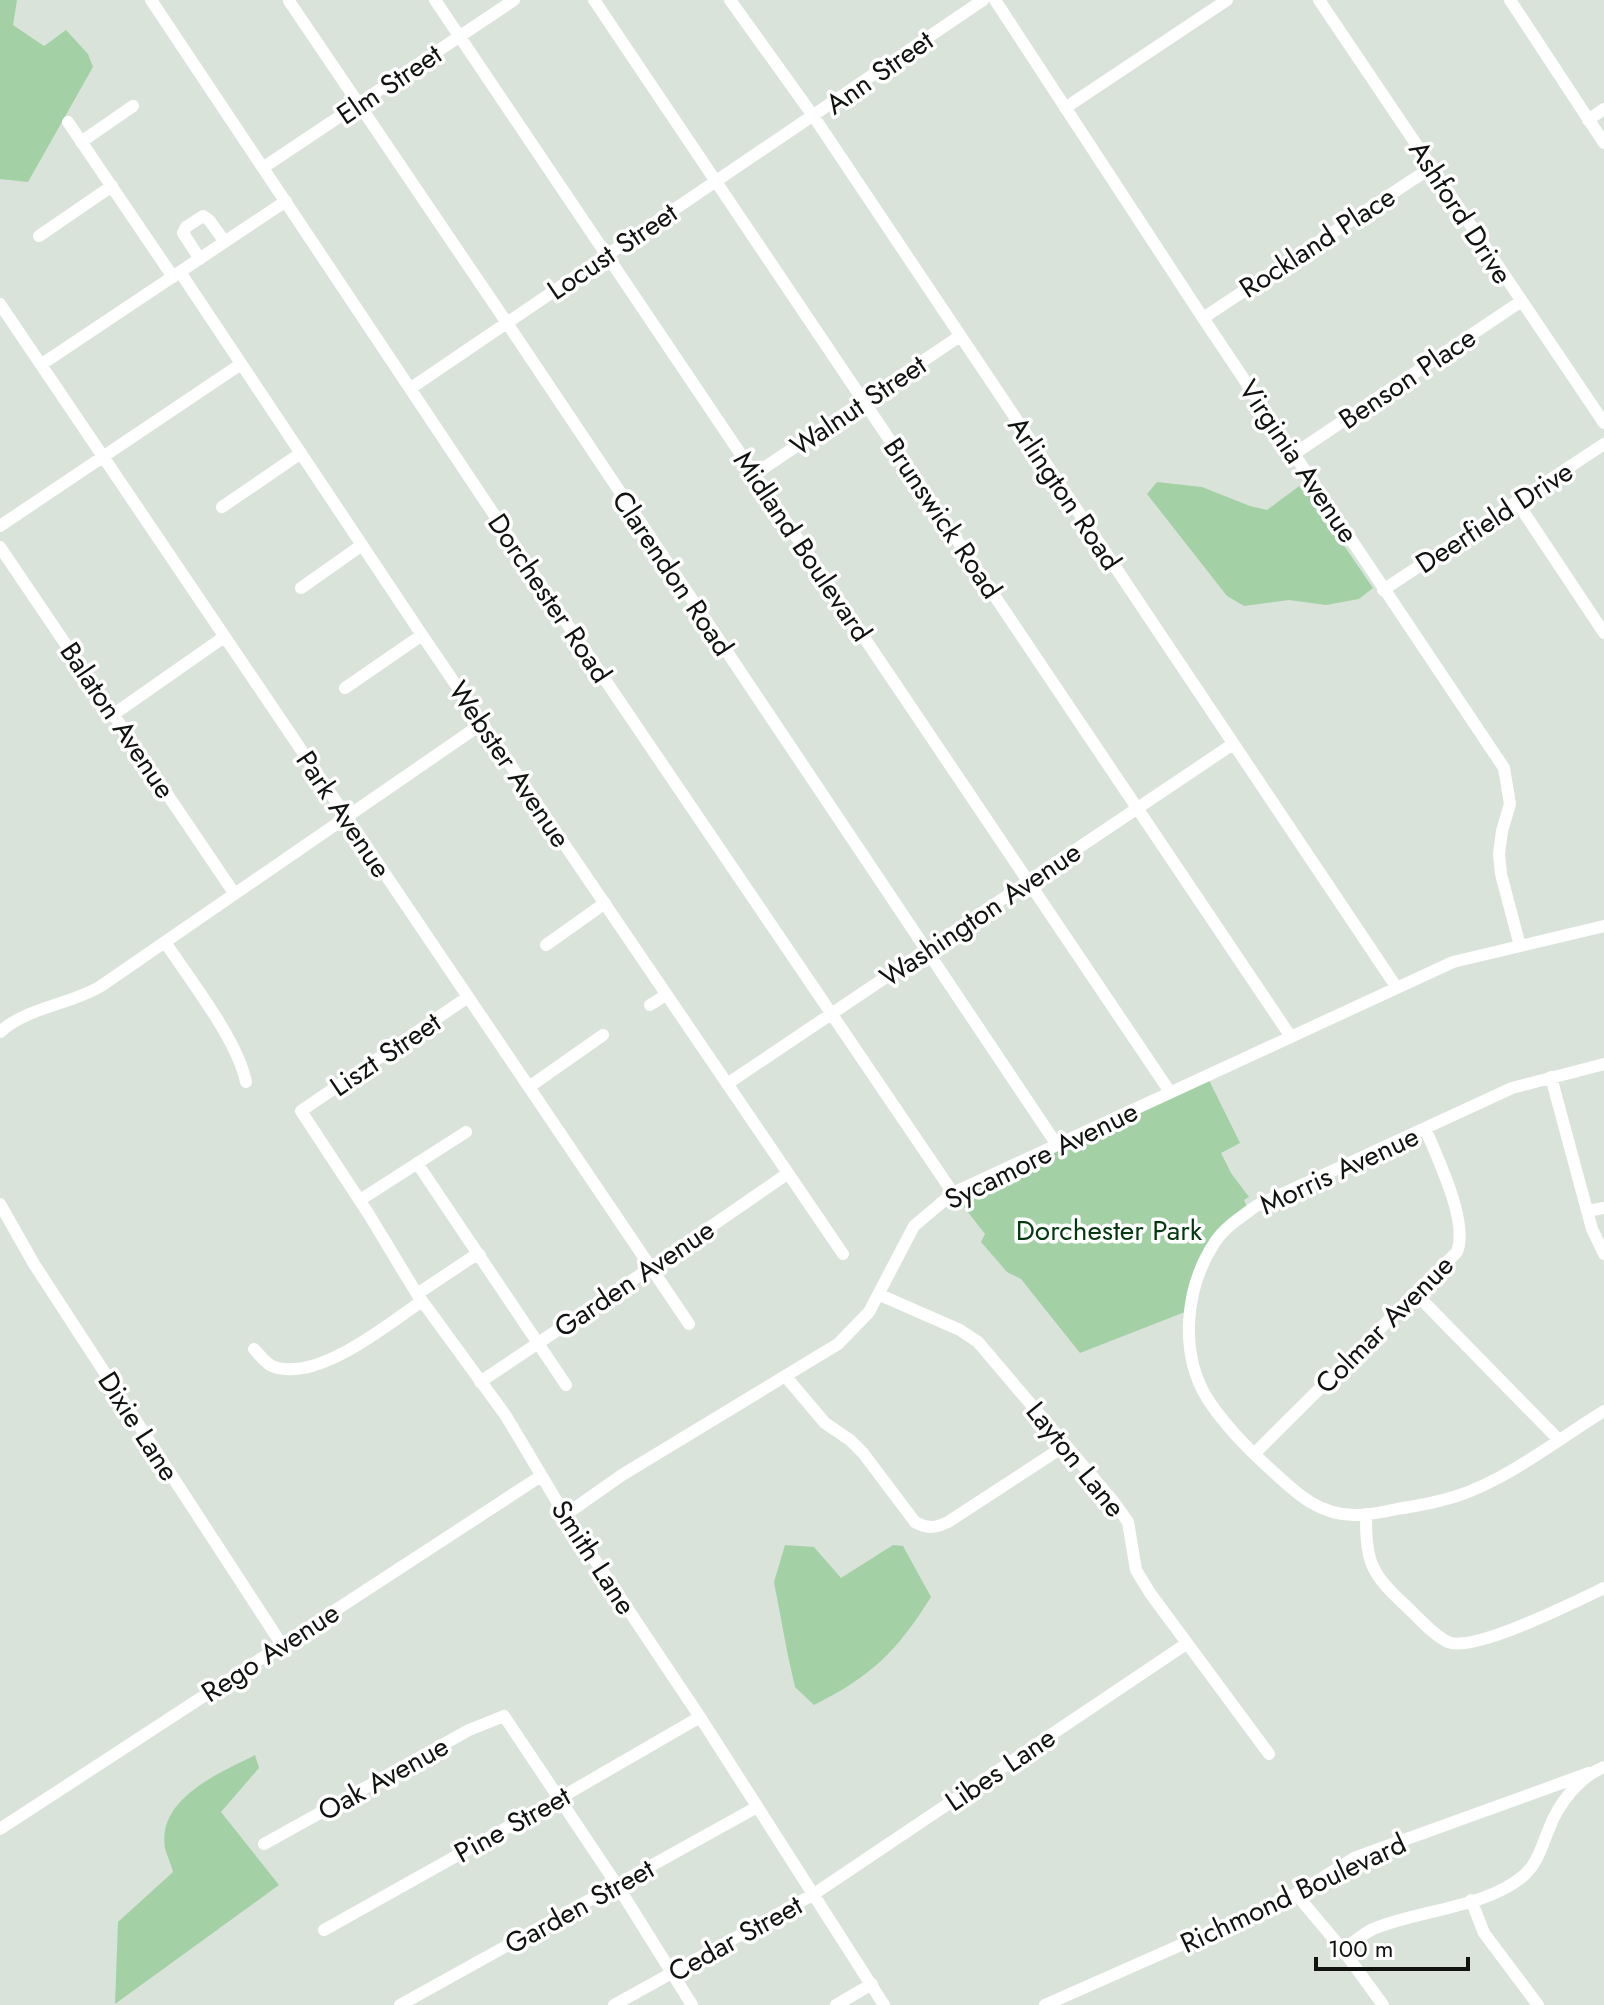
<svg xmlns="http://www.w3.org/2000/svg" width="1604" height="2005" font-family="Jost,sans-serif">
<rect width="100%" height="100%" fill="#dae3da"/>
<!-- green -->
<path fill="#a3d1a5" d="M0,0h17l-4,25 31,21 22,-16 22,24 5,13 -65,115 -28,-3z
M1157,482l45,5 48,19 17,4 35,-26 71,104 -14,11 -33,6 -37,-5 -45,6 -17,-10 -80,-102z
M1207,1076l33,67 -19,10 10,20 18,24 -5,3 5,11 -34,30 -25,69 -110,43 -59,-74 -14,-7 -26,-30 4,-8 -32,-41z
M785,1545l29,2 27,31 52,-33 10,1 28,51c-34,54 -59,79 -117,108l-19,-18 -7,-31 -14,-74z
M255,1755l4,13 -38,44 58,73 -164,119 3,-82 55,-50c-2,-8 -6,-16 -8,-24 -8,-50 55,-75 90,-93z"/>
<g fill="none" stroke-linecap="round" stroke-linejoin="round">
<!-- street -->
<path stroke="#fff" stroke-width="12" d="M151,0l404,606 398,587
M435,0l735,1092
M594,0l697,1037
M730,0l84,117 583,871
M995,0l208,318 301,450 6,36 -8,27 -3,23 2,20 19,72
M1319,0l285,423
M1510,0l94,143
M289,1l218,322 550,822
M1065,108l162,-108
M1588,120l16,-11
M68,122l105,155
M81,142l52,-36
M264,167l250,-167
M39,236l73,-50
M200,259l-17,-26 3,-6 17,-11 6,4 16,22
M180,272l242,363 421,619
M0,304l689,1020
M1203,318l229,-151
M42,364l244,-163
M411,388c190,-129 382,-257 572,-388
M1294,454l226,-152
M755,474l205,-138
M1517,502l87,131
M222,507l79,-54
M0,526l241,-162
M0,547l234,346
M301,588l61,-43
M1383,590l221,-146
M345,688l77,-53
M114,714l110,-77
M165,942c25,38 72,97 81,140
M546,945l59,-42
M468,997l-167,114 67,102 49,81 89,122 59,99 135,202 184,288
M650,1005l16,-10
M0,1032c27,-25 70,-27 101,-46l382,-263
M1604,1064l-92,24 -256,118c-15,11 -31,21 -41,36 -30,45 -36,110 -8,156 16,25 39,49 61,69 26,24 49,48 87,48 14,0 29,-3 42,-6 20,-3 41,-7 60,-13 53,-18 100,-56 147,-85
M1551,1077l41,152 12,25
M727,1084l506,-340
M529,1087l74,-52
M417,1163l149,222
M360,1200l106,-68
M0,1204l34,60 248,381
M1588,1211l16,-3
M417,1294l54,-36 9,-3
M1416,1294l142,145
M880,1295l80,35 18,12 135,159 15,21 8,48 14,23 119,161
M254,1349c5,5 11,14 18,17 44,18 115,-41 150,-65
M786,1377l39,46 25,17 13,13 52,69c12,7 21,6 33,0l118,-77
M480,1382l172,-115 135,-93
M1254,1454l203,-202c12,-30 -19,-92 -31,-122
M1366,1514c0,48 4,59 40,92 12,11 27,29 42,36 26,11 129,-41 156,-54
M565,1515l57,-40 216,-131 31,-32 45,-86 39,-33 500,-231 151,-36
M0,1829l541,-353
M264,1844l205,-114 35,-14 113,169 75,120
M1296,1894l47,56 40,55
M1471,1900l13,33 54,72
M324,1930l236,-132 140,-81
M1343,1950c10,-7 19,-16 30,-21 45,-19 111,-21 149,-52 16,-13 19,-30 27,-48 9,-25 30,-52 55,-62
M400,2005l357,-198
M614,2005l200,-111 372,-250
M836,2005l36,-21
M1045,2005l251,-111 58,-36 235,-85"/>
</g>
<g text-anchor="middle" stroke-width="7" stroke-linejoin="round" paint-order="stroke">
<!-- street labels -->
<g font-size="28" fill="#101310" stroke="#fff">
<text transform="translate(879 72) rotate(-35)" y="10">Ann Street</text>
<text transform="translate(389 84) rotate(-34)" y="10">Elm Street</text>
<text transform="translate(1461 212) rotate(57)" y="10">Ashford Drive</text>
<text transform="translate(1317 242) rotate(-33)" y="10">Rockland Place</text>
<text transform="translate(612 251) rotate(-34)" y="10">Locust Street</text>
<text transform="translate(1407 378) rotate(-34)" y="10">Benson Place</text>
<text transform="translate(858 405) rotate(-34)" y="10">Walnut Street</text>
<text transform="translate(1299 461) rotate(56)" y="10">Virginia Avenue</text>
<text transform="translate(1065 493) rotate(56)" y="10">Arlington Road</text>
<text transform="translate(1494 517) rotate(-33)" y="10">Deerfield Drive</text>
<text transform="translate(943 518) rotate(56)" y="10">Brunswick Road</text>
<text transform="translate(803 546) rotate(56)" y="10">Midland Boulevard</text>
<text transform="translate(673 573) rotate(56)" y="10">Clarendon Road</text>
<text transform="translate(550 598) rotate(56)" y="10">Dorchester Road</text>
<text transform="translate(118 720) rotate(56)" y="10">Balaton Avenue</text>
<text transform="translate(510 764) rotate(56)" y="10">Webster Avenue</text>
<text transform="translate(344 814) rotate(56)" y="10">Park Avenue</text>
<text transform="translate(980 914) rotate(-34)" y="10">Washington Avenue</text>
<text transform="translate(385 1054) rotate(-34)" y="10">Liszt Street</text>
<text transform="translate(1041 1155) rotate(-26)" y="10">Sycamore Avenue</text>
<text transform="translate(1339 1170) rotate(-25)" y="10">Morris Avenue</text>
<text transform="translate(634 1278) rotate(-34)" y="10">Garden Avenue</text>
<text transform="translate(1384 1324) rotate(-45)" y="10">Colmar Avenue</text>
<text transform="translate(139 1426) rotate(57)" y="10">Dixie Lane</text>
<text transform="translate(1076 1459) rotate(51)" y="10">Layton Lane</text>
<text transform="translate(594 1557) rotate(57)" y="10">Smith Lane</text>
<text transform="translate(270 1652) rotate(-33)" y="10">Rego Avenue</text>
<text transform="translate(1000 1769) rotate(-34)" y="10">Libes Lane</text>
<text transform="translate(383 1778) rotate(-29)" y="10">Oak Avenue</text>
<text transform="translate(512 1824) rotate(-29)" y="10">Pine Street</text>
<text transform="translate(1293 1893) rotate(-25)" y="10">Richmond Boulevard</text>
<text transform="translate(579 1906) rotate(-29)" y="10">Garden Street</text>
<text transform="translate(735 1938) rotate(-29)" y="10">Cedar Street</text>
</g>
<!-- park labels -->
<g font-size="28" fill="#053910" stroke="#fff">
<text x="1109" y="1240">Dorchester Park</text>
</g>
</g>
<!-- scale -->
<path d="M1316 1957v12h152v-12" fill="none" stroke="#101310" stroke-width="4"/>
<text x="1328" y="1957" font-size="24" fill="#101310" stroke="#ffffff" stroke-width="6" paint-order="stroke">100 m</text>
</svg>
